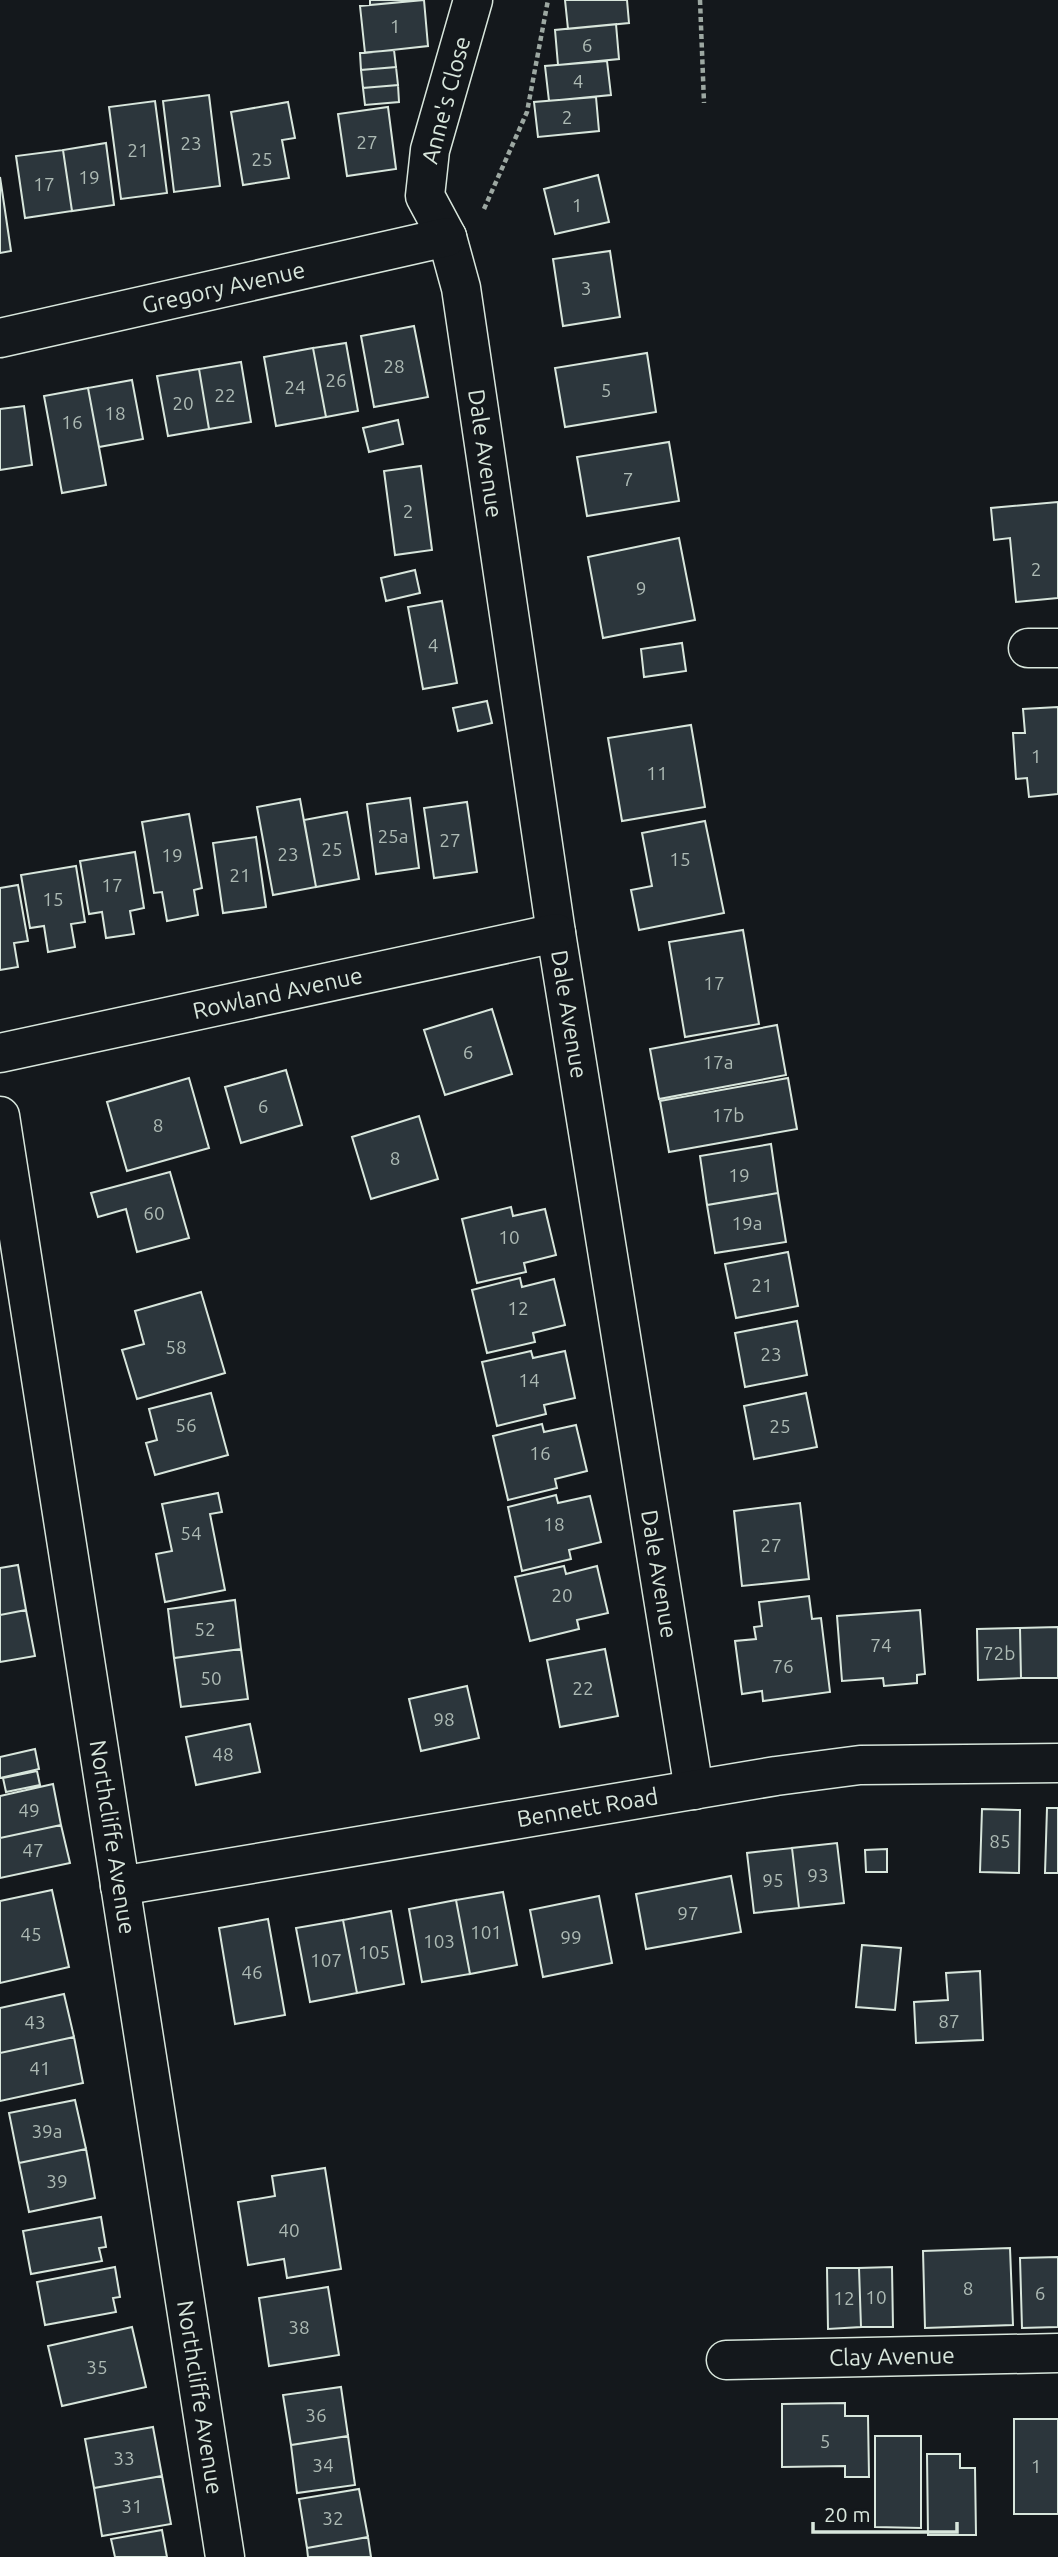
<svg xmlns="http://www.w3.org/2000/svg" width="1058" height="2557" font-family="Ubuntu,sans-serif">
<rect width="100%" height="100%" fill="#14181c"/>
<!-- building -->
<path fill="#2c363c" stroke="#d8e6dc" stroke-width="2" d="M370,0h52l-52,5z
M424,0l4,46 -63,7 -5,-47z
M565,0h62l2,23 -61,6z
M616,24l3,35 -61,6 -3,-35z
M394,50l2,17 -35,3 -1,-17z
M607,61l4,34 -62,6 -4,-35z
M396,67l2,18 -35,3 -2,-18z
M398,85l1,17 -34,3 -2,-17z
M209,95l11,91 -46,6 -11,-91z
M596,97l3,34 -61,6 -4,-35z
M155,101l12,92 -46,6 -12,-92z
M288,102l7,36 -13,2 7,38 -46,7 -12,-73z
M388,107l8,62 -49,7 -9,-62z
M106,143l8,62 -42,6 -9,-61z
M63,150l9,61 -47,7 -9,-62z
M598,175l11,47 -54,12 -11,-45z
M0,177l11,74 -11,2z
M610,251l10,66 -57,9 -10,-67z
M414,326l14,71 -54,10 -13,-71z
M346,343l12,68 -32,6 -13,-69z
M313,348l13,69 -50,9 -12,-69z
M647,353l9,59 -91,15 -10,-59z
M241,362l10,60 -42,7 -10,-60z
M199,369l10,60 -41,7 -11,-60z
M132,380l11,59 -44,8 -11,-59z
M88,388l18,97 -44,8 -18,-97z
M24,406l8,59 -32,5v-61z
M398,420l5,24 -34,8 -6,-24z
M669,442l10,59 -92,15 -10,-59z
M421,466l11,84 -37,5 -11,-84z
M1058,502v96l-42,4 -6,-64 -16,2 -3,-32z
M679,538l16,82 -92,18 -15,-81z
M415,570l5,23 -34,8 -5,-23z
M442,601l15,82 -34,6 -15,-82z
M682,643l4,28 -42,6 -3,-28z
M487,701l5,22 -34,8 -5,-23z
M1058,707v87l-29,3 -2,-19 -11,1 -3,-46h12l-2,-24z
M691,725l14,82 -83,14 -14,-83z
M410,798l9,70 -43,6 -9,-70z
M300,799l16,88 -43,8 -16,-88z
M467,802l10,70 -43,6 -10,-70z
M347,812l12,67 -43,8 -12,-67z
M189,814l13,74 -8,2 4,25 -31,6 -5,-29 -8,1 -12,-71z
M705,821l19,92 -85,17 -8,-40 21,-4 -10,-53z
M256,837l10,70 -43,6 -10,-70z
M135,852l9,56 -14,3 4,23 -28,4 -4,-26 -13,2 -9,-53z
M76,866l9,56 -14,2 4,23 -27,5 -4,-26 -14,2 -9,-53z
M18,885l10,56 -14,2 4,24 -18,3v-82z
M743,930l16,94 -74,13 -16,-95z
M492,1009l20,65 -67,21 -21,-65z
M777,1025l9,50 -127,24 -9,-50z
M286,1070l16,55 -61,18 -16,-56z
M189,1078l20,70 -82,23 -20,-69z
M788,1078l9,51 -128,23 -9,-51z
M419,1116l19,63 -67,20 -19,-62z
M771,1144l7,49 -71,12 -7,-49z
M170,1172l19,66 -52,14 -11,-43 -28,8 -7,-24z
M778,1193l8,49 -71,11 -8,-48z
M511,1207l2,9 32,-7 11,46 -32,8 2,9 -49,11 -15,-64z
M788,1252l10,54 -62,12 -11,-54z
M520,1278l2,9 32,-8 11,46 -32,8 2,9 -48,11 -15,-63z
M201,1292l24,81 -88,26 -15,-49 22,-6 -9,-33z
M797,1321l10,54 -62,12 -10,-54z
M531,1351l2,7 32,-7 10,47 -31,7 2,9 -49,12 -15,-64z
M211,1393l17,62 -73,20 -9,-32 11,-3 -8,-31z
M806,1393l11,54 -63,12 -10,-53z
M542,1424l2,8 32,-7 11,46 -32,8 2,9 -49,12 -15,-64z
M218,1493l4,19 -12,2 15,76 -60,12 -9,-48 16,-3 -10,-47z
M556,1495l2,8 32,-7 11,46 -32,8 2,9 -49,12 -14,-64z
M800,1503l9,76 -67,7 -8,-75z
M18,1565l8,45 -26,5v-47z
M564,1566l2,8 31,-8 11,47 -31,7 2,9 -49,12 -15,-64z
M809,1596l3,23 9,-1 9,74 -67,9 -1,-10 -20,3 -7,-53 21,-2 -2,-12 8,-1 -3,-24z
M235,1600l6,49 -67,9 -6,-49z
M26,1610l9,46 -35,6v-47z
M920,1610l5,64 -8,1v8l-33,3 -1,-8 -41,3 -5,-65z
M1058,1627v51h-37l-1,-50z
M1020,1628l1,50 -43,2 -1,-51z
M241,1649l7,50 -67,8 -7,-49z
M605,1649l13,67 -58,11 -13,-67z
M467,1686l12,52 -58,13 -12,-52z
M250,1724l10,48 -64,13 -10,-48z
M35,1749l4,20 -39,9v-21z
M37,1771l3,14 -34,7 -3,-14z
M53,1784l8,41 -61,13v-42z
M1047,1808h11v65h-13z
M982,1809l38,1 -1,63 -39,-1z
M61,1825l9,38 -70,15v-40z
M837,1843l7,60 -45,5 -7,-60z
M792,1848l7,60 -45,5 -7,-60z
M887,1849v23h-21l-1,-22z
M731,1876l10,56 -95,17 -10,-55z
M52,1890l17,77 -69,16v-82z
M503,1892l14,73 -47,9 -14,-74z
M599,1896l13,67 -69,14 -13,-67z
M456,1900l14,74 -48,8 -13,-73z
M391,1911l13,73 -47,9 -14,-73z
M268,1919l17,96 -50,9 -16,-96z
M343,1920l14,73 -47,9 -14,-74z
M862,1945l39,3 -6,62 -39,-3z
M980,1971l3,69 -67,3 -2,-41 34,-2 -2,-27z
M64,1994l10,43 -74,16v-45z
M74,2037l9,46 -83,18v-48z
M75,2100l11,49 -67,14 -10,-50z
M86,2149l9,49 -66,14 -10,-49z
M325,2168l16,101 -54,9 -3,-19 -36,6 -10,-63 37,-6 -3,-20z
M101,2217l5,30 -7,1 3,13 -71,13 -8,-43z
M1010,2248l3,77 -88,3 -2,-77z
M1058,2257v70l-36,1 -2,-70z
M115,2267l5,30 -7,1 3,14 -71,13 -8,-43z
M892,2267l1,60h-32l-2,-59z
M827,2268h32l2,59 -33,2z
M328,2287l11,68 -70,11 -10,-68z
M132,2327l14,60 -84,19 -14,-60z
M341,2387l7,49 -57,9 -8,-50z
M845,2403v13h23l1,61h-24v-11l-63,1v-63z
M1014,2419h44v95h-44z
M153,2427l9,49 -68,12 -9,-49z
M348,2436l7,49 -58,8 -6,-48z
M875,2436h46v92l-46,-1z
M927,2454h33v14h15l1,67h-48z
M162,2476l9,48 -69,12 -8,-48z
M359,2489l9,48 -61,11 -8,-49z
M162,2530l5,27h-52l-4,-18z
M368,2537l3,20h-63l-1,-9z"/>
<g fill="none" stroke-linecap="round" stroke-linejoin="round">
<defs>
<g id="street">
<path id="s1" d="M473,0l-43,150 -5,46 22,41 14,51 95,645 138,857"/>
<path id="s2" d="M0,338l447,-101"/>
<path d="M1028,648h30"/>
<path id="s3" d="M0,1053l556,-120"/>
<path id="s4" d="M0,1116l225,1441"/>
<path id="s5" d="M120,1886l656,-110 84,-11 198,-2"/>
<path id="s6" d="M726,2360l332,-7"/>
</g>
</defs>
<!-- street casing -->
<use href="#street" stroke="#d8e6dc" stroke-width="41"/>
<!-- path -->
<path stroke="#9da8a2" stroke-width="4.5" stroke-dasharray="5 3.5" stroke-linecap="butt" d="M700,0l4,103
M484,209l43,-97 21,-112"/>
<!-- street -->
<use href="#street" stroke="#14181c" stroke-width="38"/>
</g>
<g text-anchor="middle" stroke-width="5" stroke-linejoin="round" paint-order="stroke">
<!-- number labels -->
<g font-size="19" fill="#adbab4">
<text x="395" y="33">1</text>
<text x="587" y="52">6</text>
<text x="578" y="88">4</text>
<text x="567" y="124">2</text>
<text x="367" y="149">27</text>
<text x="191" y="150">23</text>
<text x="138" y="157">21</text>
<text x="262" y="166">25</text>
<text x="89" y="184">19</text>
<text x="44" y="191">17</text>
<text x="577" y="212">1</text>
<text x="586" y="295">3</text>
<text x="394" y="373">28</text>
<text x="336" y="387">26</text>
<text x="295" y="394">24</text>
<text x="606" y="397">5</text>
<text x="225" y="402">22</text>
<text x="183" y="410">20</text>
<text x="115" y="420">18</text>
<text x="72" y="429">16</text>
<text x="628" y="486">7</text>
<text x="408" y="518">2</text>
<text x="1036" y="576">2</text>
<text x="641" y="595">9</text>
<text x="433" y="652">4</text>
<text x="1036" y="763">1</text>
<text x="657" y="780">11</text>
<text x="393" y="843">25a</text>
<text x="450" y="847">27</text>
<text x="332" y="856">25</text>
<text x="288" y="861">23</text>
<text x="172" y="862">19</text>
<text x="680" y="866">15</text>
<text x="240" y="882">21</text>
<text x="112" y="892">17</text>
<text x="53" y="906">15</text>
<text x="714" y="990">17</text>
<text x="468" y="1059">6</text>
<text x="718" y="1069">17a</text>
<text x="263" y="1113">6</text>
<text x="728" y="1122">17b</text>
<text x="158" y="1132">8</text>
<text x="395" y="1165">8</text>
<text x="739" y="1182">19</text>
<text x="154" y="1220">60</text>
<text x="747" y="1230">19a</text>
<text x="509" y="1244">10</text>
<text x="762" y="1292">21</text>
<text x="518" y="1315">12</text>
<text x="176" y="1354">58</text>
<text x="771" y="1361">23</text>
<text x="529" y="1387">14</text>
<text x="186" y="1432">56</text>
<text x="780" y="1433">25</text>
<text x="540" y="1460">16</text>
<text x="554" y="1531">18</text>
<text x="191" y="1540">54</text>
<text x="771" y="1552">27</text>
<text x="562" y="1602">20</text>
<text x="205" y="1636">52</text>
<text x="881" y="1652">74</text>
<text x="999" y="1660">72b</text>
<text x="783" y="1673">76</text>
<text x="211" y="1685">50</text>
<text x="583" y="1695">22</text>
<text x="444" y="1726">98</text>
<text x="223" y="1761">48</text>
<text x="29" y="1817">49</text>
<text x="1000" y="1848">85</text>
<text x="33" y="1857">47</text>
<text x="818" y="1882">93</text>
<text x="773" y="1887">95</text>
<text x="688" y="1920">97</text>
<text x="486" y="1939">101</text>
<text x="31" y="1941">45</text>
<text x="571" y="1944">99</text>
<text x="439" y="1948">103</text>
<text x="374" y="1959">105</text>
<text x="326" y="1967">107</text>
<text x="252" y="1979">46</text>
<text x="949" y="2028">87</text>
<text x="35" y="2029">43</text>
<text x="40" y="2075">41</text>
<text x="47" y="2138">39a</text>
<text x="57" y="2188">39</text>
<text x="289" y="2237">40</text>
<text x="968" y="2295">8</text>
<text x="1040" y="2300">6</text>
<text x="876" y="2304">10</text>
<text x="844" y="2305">12</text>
<text x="299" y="2334">38</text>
<text x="97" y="2374">35</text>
<text x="316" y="2422">36</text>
<text x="825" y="2448">5</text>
<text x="124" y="2465">33</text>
<text x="323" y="2472">34</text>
<text x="1036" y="2473">1</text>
<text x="132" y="2513">31</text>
<text x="333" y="2525">32</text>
</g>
<!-- street labels -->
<g font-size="23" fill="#d8e6dc" stroke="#14181c">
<text transform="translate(446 100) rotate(-75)" y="8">Anne's Close</text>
<text dy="8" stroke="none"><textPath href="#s2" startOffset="229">Gregory Avenue</textPath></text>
<text dy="8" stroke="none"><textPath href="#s1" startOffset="469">Dale Avenue</textPath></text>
<text dy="8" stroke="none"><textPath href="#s3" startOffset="284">Rowland Avenue</textPath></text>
<text dy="8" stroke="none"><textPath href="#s1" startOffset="1036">Dale Avenue</textPath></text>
<text dy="8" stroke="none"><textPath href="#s1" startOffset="1603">Dale Avenue</textPath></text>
<text dy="8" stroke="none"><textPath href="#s5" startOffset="474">Bennett Road</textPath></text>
<text dy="8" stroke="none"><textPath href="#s4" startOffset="730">Northcliffe Avenue</textPath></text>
<text dy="8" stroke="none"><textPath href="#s6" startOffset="166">Clay Avenue</textPath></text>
<text dy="8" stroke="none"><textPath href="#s4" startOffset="1297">Northcliffe Avenue</textPath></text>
</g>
</g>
<!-- scale -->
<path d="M813 2522v10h144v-10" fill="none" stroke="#d8e6dc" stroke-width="3.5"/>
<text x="824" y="2522" font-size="21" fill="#d8e6dc" stroke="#14181c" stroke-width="5" paint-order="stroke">20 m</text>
</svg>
